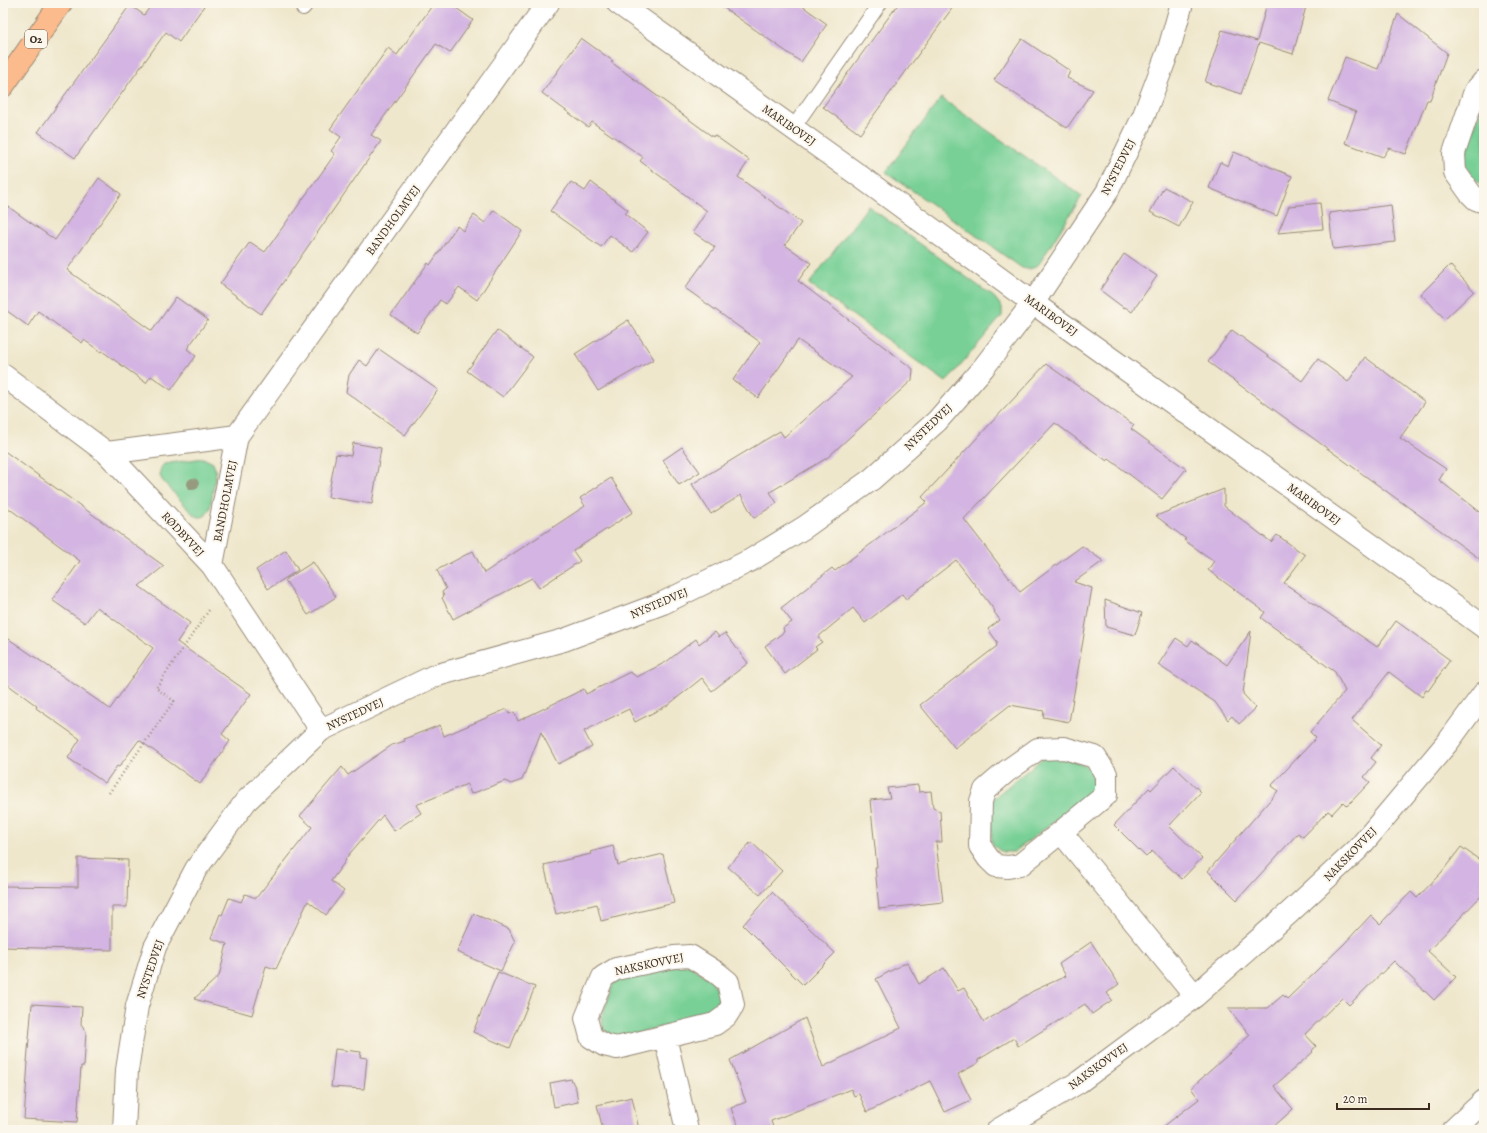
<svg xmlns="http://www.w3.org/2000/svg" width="1487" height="1133" font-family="Alegreya,serif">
<rect width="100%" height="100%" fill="#fbf7ec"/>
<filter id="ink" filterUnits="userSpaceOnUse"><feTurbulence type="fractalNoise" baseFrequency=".025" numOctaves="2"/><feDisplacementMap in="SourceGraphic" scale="8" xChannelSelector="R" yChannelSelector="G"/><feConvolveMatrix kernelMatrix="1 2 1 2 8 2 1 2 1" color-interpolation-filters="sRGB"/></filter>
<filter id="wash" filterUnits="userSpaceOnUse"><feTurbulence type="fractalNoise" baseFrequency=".012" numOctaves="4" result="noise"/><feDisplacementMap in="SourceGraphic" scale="16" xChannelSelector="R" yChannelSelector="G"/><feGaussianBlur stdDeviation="0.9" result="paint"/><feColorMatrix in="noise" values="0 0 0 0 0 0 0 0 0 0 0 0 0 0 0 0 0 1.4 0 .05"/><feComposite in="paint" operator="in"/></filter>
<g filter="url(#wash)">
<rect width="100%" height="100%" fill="#efe7cc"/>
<!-- green -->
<path fill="#78d096" stroke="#5a7d5a" d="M941,98l141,98 -43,68c-6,5 -10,6 -17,4l-136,-96z
M1484,100v87l-3,-2c-7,-8 -17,-16 -17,-27z
M868,206l126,91 8,10v9l-56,66 -137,-98z
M203,458l10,5 3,9 -6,37 -5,7c-6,2 -8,1 -13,-3l-30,-33c-3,-6 -3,-11 2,-16z
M1049,753l37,13c9,8 10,18 4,28l-76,58h-11l-4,-2 -7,-6 -1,-42 4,-5z
M680,965l10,1 22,15 7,14 -1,9 -5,10 -91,23h-9l-10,-7 -1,-14 11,-32 5,-4z"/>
<g id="blocks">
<!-- building -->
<path fill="#d3b4e2" d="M153,3h53l-27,39 -13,-10 -91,126 -37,-26 92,-127 14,10z
M434,3h15l24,17 -23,33 -14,-9 -65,91 10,6 -120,173 -41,-30 30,-42 15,10 70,-98 -4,-3 10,-14 -11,-8 58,-81 9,7z
M717,3h81l29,21 -26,38z
M899,3h57l-96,131 -37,-27z
M1267,3h40l-14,51 -34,-11 -18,51 -36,-12 17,-52 35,11z
M1398,14l49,39 -17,47h-3l-21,54 -17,-6 -6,9 -38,-14 11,-31 -28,-11 17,-44 33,12z
M581,38l32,23 -2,1 102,75 1,-2 35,25 -11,17 63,46 -16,22 26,18 -13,18 115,88 -1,11 -85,78 -57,34 7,11 -23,15 -13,-23 -30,19 -19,-30 88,-53 4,6 68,-60 -54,-37 -40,58 -25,-18 27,-38 -75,-54 30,-41 -22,-15 14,-21 -67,-50 3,-4 -51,-35 -4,5 -46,-34z
M1022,39l48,32 -3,7 26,12 -26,38 -73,-48z
M1234,152l58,24 -15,40 -68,-28 11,-26 8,4z
M99,178l22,16 -54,76 85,61 24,-34 32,23 -21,29 9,7 -25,34 -20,-14 -5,7 -44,-32 -1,1 -17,-12 -2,3 -44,-32 -10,15 -25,-18v-105l52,37z
M571,182l14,9 6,-9 37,28 -3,4 23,18 -15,20 -23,-17 -9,12 -51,-36z
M1164,187l29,15 -14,25 -29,-15z
M1320,203l3,26 -45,4 11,-27z
M1391,205l4,37 -62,7 -4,-36z
M494,210l28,21 -45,69 -18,-13 -13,17 -6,-4 -23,33 -26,-18 37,-52 2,2 27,-39 6,5 11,-16 11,8z
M1124,254l33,22 -25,36 -7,-5 -1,1 -24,-18z
M1450,265l24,26 -29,28 -24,-25z
M628,320l26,39 -56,32 -23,-37z
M497,330l36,27 -30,40 -36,-26z
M1232,330l70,51 16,-22 30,23 17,-25 60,45 -25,36 46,31 -7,11 45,35v47l-276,-200z
M379,349l59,41 -33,45 -59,-43 3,-17 10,-15 8,6z
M1046,364l88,61 -3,4 55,40 -24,30 -53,-40 -2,2 -52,-38 -91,96 56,73 62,-46 21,15 -29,21 18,6 -23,134 -26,-5 1,-6 -34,-6 -55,43 -35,-43 77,-59 -1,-2 2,-1 -10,-14 12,-9 -6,-8 1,-1 -39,-51 -50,39 -4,-5 -37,29 -12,-15 -35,29 4,5 -7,5 2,2 -32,25 -20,-28 19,-14 -1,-4 9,-6 -11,-14 51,-40 3,3 92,-69 -5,-5z
M353,443l28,5 -9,56 -44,-7 8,-43 15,2z
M682,447l18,25 -21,13 -16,-25z
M3,450l161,116 -25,20 51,37 -13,19 74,52 -29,40 8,7 -30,43 -61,-44 -20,27 -2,-1 -12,17 -37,-25 12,-19 -44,-31 1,-2 -34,-25v-46l107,74 43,-61 -56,-41 -12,16 -33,-23 28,-39 -77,-57z
M611,478l22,34 -60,39 7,10 -41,27 -7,-10 -79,41 -11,-21 2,-2 -2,-4 4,-3 -9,-19 36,-19 11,22 101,-67 -5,-8z
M1224,489v17l47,36 6,-7 28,20 -21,28 93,64 19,-26 54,39 -22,31 -2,-1 -4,7 -33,-25 -37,48 29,25 -10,13 5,4 -12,15 6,5 -23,24 -4,-4 -11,12 -4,-3 -25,26 -5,-4 -61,67 -29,-29 70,-80 -7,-5 45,-48 -6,-6 35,-41 -10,-19 -74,-54 4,-6 -57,-42 6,-9 -30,-21 2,-1 -30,-23z
M286,550l12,20 -30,19 -12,-19z
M313,562l23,35 -28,18 -23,-35z
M1105,600l37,13 -7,22 -29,-8z
M1251,631l-8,63 13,14 -17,16 -7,-8 -4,4 -13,-18 -57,-37 18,-27 12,8 4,-6 35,25z
M715,632l4,5 6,-4 23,30 -36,28 -10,-13 -34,27 -33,17 -6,-13 -45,22 8,16 -34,17 -17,-32 -19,48 -11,4 -6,-3 -34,13 -4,-10 -51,21 5,8 -27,18 -11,-16 -38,44 1,1 -15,21 13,10 -18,24 -18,-14 -32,68 -10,-3 -14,49 -58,-16 25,-23 8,-32 -16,-6 9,-24 2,1 7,-17 12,4 4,-8 11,4 56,-71 -12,-11 42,-49 6,8 44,-30 13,-4 -1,-2 36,-14 4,11 63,-27 2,5 5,-2 4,9 66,-32 2,5 44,-22 7,5 29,-15 30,-23 3,5z
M1174,766l27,26 -32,34 33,32 -20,21 -30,-28 -6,6 -32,-32 35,-37 2,2z
M918,785l1,7 12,-1 2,17 7,3 2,31h-6l7,60 -64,7 -4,-42h2l-7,-67 20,-2 -3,-10z
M751,842l31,29 -22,24 -32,-28z
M613,846l5,19 45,-11 11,49 -73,18 -4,-17 -41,10 -12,-49 47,-11 -1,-2z
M1461,847l23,16v30l-56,58 28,26 -22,23 -40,-39 -45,44 -7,-7 -37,36 11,12 -4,5 1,1 -39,34 19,23 -23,21h-111l40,-31 -8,-11 59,-53 -22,-27h40l15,-13 4,4 57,-55 27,-29 9,9 31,-32 6,6 24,-25z
M78,858l50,2 -1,47h-15v43l-109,-3v-61l75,1z
M772,892l63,61 -32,32 -60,-60z
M474,914l35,15 6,13 -14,29 -44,-19z
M1091,942l28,42 -12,9 5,7 -20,14 -7,-10 -67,42 -4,-8 -36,22v3l-20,11 13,26 -26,12 -15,-31 -63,31 -8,-18 -5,2 -3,-7 -80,32 3,9h-35l-8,-22 15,-6 -16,-42 75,-42 18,49 78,-39 -25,-49 31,-17 12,22 25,-16 14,23 6,-3 20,34 49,-31 33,-15 -7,-12z
M498,972l37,15 -25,61 -37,-16z
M32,1004l50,3 -1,17 5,7 -2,35h-3l-4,56 -53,-3 4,-57h-1z
M335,1049l26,3 -1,5 7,1 -3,31 -33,-2z
M571,1079l5,10 2,13 -24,5 -4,-24z
M632,1097l7,33h-36l-6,-25z"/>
</g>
</g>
<g filter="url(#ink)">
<use href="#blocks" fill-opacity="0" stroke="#958875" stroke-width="1"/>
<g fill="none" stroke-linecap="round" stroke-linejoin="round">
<defs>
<path id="lane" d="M303,8l4,-5
M793,128l87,-125"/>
<path id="street" d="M618,3l243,174 172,126 358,256 93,68
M1484,81l-9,10 -21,62 1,19 15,21 6,6 8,3
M3,375l104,78 105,112 109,165
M107,453l130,-17
M212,565l25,-129 311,-433
M1061,832l-41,33 -12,2 -12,-1 -8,-8 -8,-12 1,-45 4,-11 22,-19 31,-22 26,-1 31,9 11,17v21l-45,37 134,164
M690,956l27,17 11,9 5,23 -7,11 -11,8 -98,24 -13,-3 -13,-8 -5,-19 17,-41 13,-8 58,-12z
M665,1037l22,93
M124,1130l3,-60 10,-64 18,-59 41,-78 50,-68 75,-71 113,-54 130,-36 99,-37 88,-43 54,-33 67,-48 65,-58 47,-54 49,-64 74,-111 37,-77 25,-66 13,-46
M998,1130l81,-48 116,-86 94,-83 69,-64 90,-107 36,-49
M1453,1130l31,-29"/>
<path id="primary" d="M3,86l58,-83"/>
</defs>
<!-- lane casing -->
<use href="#lane" stroke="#958875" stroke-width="16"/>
<!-- street casing -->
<use href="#street" stroke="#958875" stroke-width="24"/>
<!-- primary casing -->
<use href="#primary" stroke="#958875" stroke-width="24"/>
<!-- path -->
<path stroke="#958875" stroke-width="2.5" stroke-dasharray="1 3" stroke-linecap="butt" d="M109,793l65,-92 -18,-13 53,-78"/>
<!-- lane -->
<use href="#lane" stroke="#fff" stroke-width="14"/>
<!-- street -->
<use href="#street" stroke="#fff" stroke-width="22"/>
<!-- primary -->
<use href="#primary" stroke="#fbbb8c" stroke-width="22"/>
</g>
<!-- trees -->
<circle fill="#969b80" cx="193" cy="484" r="6"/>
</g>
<g text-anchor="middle" stroke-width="4" stroke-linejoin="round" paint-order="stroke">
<!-- shield labels -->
<rect fill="#fbf7ec" stroke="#75685c" stroke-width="1" x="25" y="30" width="22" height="18" rx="3"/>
<g font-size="11" font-weight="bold" fill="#3b2a1e">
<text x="36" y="43">O2</text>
</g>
<!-- street labels -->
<g font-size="12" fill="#3b2a1e" stroke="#fbf7ec">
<text transform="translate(789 125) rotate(35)" y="4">MARIBOVEJ</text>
<text transform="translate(1118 167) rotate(-63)" y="4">NYSTEDVEJ</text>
<text transform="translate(393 220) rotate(-54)" y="4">BANDHOLMVEJ</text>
<text transform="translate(1051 315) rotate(36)" y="4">MARIBOVEJ</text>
<text transform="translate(928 427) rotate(-44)" y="4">NYSTEDVEJ</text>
<text transform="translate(225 501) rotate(-79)" y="4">BANDHOLMVEJ</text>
<text transform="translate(1314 504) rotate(36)" y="4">MARIBOVEJ</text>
<text transform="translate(183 534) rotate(47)" y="4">RØDBYVEJ</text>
<text transform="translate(659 603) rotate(-23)" y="4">NYSTEDVEJ</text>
<text transform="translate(355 714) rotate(-25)" y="4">NYSTEDVEJ</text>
<text transform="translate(1350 854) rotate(-46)" y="4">NAKSKOVVEJ</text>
<text transform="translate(649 964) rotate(-12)" y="4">NAKSKOVVEJ</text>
<text transform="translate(150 969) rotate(-71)" y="4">NYSTEDVEJ</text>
<text transform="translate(1098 1066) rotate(-36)" y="4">NAKSKOVVEJ</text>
</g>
</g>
<!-- margin -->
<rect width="1487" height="1133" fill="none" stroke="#fbf7ec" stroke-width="16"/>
<!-- scale -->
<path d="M1337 1103v6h92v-6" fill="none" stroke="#3b2a1e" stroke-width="2"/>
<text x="1343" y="1103" font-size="12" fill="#3b2a1e" stroke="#fbf7ec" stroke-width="3" paint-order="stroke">20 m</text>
</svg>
